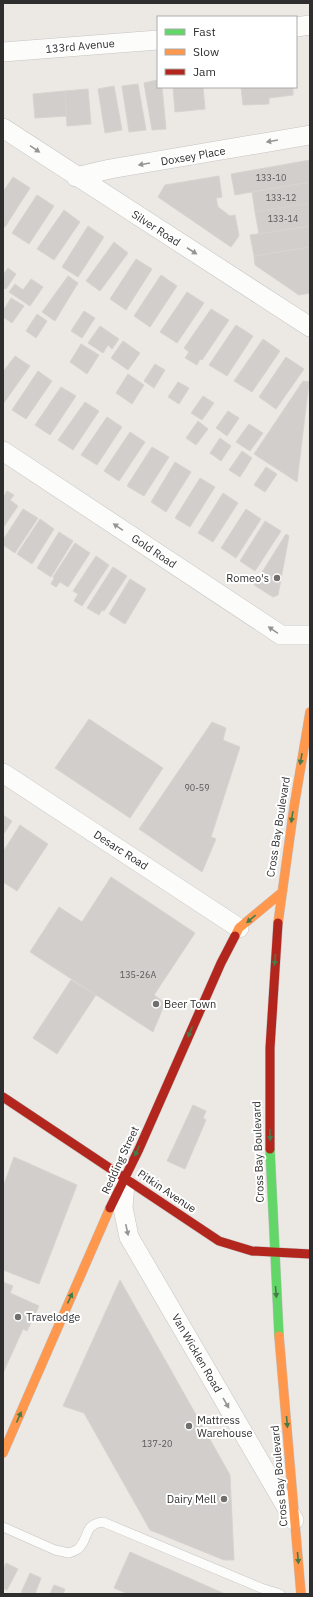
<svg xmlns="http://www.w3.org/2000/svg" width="313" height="1597" font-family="'IBM Plex Sans',sans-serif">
<rect width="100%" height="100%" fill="#ece8e4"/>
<!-- building -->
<path fill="#d1cecb" stroke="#d7d4d0" d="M157,80l1,7h4l4,42 -14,1 -8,-47z
M138,84l8,46 -17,2 -7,-46z
M114,86l8,44 -17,3 -7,-44z
M173,87h30l2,22 -30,3z
M241,87h52v8l-24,3v6l-26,1z
M88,89l3,35 -24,2 -2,-35z
M65,91l2,25 -32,2 -2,-24z
M310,160v22l-75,13 -4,-21z
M219,176l3,21 -6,1 2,9 12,9 5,-1 4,21 -8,11 -73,-50 7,-12z
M13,177l17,11 -25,39 -2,-1v-34z
M310,182v21l-55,9 -3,-20z
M37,195l17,11 -25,38 -17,-11z
M310,203v23l-51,8 -4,-22z
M64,210l16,12 -26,38 -17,-11z
M88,226l16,11 -26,40 -16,-10z
M310,226v21l-56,9 -4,-21z
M114,242l14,11 -28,38 -14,-10z
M310,247v46l-11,2 -44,-30 -1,-9z
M136,259l16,10 -26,41 -16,-11z
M8,268l8,6 -10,15 -3,-1v-13z
M161,275l16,11 -27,41 -16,-11z
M68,276l10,7 -23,38 -13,-9z
M31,279l12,8 -13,19 -21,-14 6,-8 8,6z
M187,292l17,11 -27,40 -17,-11z
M11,298l13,8 -12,17 -9,-6v-6z
M211,309l18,11 -27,40 -2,-1 -3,6 -12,-7 4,-6 -5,-4z
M84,311l11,7 -13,20 -11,-7z
M37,314l10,7 -11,17 -10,-7z
M236,325l17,11 -26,40 -18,-11z
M100,326l19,13 -7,10 -4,-4 -5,8 -15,-10z
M263,339l17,12 -28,41 -18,-11z
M123,341l17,12 -12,17 -17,-12z
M81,344l18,11 -12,19 -17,-12z
M15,356l15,10 -27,38v-32z
M286,357l18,12 -28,40 -17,-12z
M155,364l10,6 -11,18 -10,-7z
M38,371l14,10 -26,38 -14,-9z
M128,374l16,11 -12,19 -16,-11z
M303,381l6,1 -12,100 -43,-28z
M178,382l11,6 -10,16 -11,-7z
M61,387l15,9 -26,39 -15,-10z
M203,396l11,7 -12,17 -11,-7z
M85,402l14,9 -26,39 -15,-10z
M228,411l11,7 -12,18 -11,-8z
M107,417l15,10 -25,38 -16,-10z
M198,421l10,8 -12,16 -10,-7z
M249,424l14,9 -13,18 -14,-9z
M130,432l15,10 -26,39 -15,-10z
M220,438l11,8 -10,15 -11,-8z
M152,447l17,10 -25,39 -17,-10z
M242,451l10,7 -12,19 -11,-7z
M175,462l16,10 -25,40 -15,-10z
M266,467l11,7 -12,18 -11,-7z
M200,478l15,9 -25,40 -15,-9z
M7,491l7,4 -4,5 8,6 -15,22v-30z
M223,493l15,10 -25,39 -15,-9z
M23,509l15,9 -23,35 -12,-8v-5z
M246,509l15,10 -25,39 -15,-10z
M40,519l14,10 -22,35 -15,-10z
M265,521l16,10 -26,40 -15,-10z
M59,532l14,9 -22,36 -14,-9z
M286,534l3,2 -11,59 -5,2 -19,-12z
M75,543l15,10 -22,34 -8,-5 -4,5 -5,-3 3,-6 -1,-1z
M96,556l13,9 -27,41 -8,-5 4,-7 -5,-3z
M113,567l14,9 -23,35 -2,-1 -3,5 -12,-7z
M130,579l16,10 -21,35 -16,-10z
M89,719l74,49 -33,50 -75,-50z
M212,722l14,6 -3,12 17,7 -29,90 5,2 -14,33 -63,-43z
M3,815l9,6 -9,14z
M20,825l28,19 -31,47 -14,-9v-30z
M111,877l84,56 -41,62 11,8 -12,29 -123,-80 29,-45 23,15z
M71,980l25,15 -39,59 -24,-16z
M193,1105l13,6 -3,7 3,2 -21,49 -18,-8z
M14,1157l63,28 -38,99 -36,-14v-83z
M120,1280l110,195 4,85h-10l-74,-30 -66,-117 -21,-7z
M3,1282l10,4 -3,7 29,13 -12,25 -4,-2 -20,44z
M130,1552l95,42h-97l-14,-6z
M6,1563l12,6 -11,21 -4,-2v-18z
M30,1573l11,5 -6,16 -14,-1z
M54,1585l11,4 -2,5h-13z"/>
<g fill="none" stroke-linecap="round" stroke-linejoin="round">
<defs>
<path id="lane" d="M3,1527l52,23 14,3c3,-1 6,-2 9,-4 11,-9 5,-25 25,-27l158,66 19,6"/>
<path id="street" d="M296,27l14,-2
M3,52l155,-12
M3,128l307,199
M76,177l34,-8 200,-34
M3,451l278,184h29
M3,773l236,155
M125,1183l-2,25 6,29 165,283"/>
<path id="fast" d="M270,1149l9,187"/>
<path id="slow" d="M278,923l16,-116 16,-95
M235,936l4,-8 41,-34
M279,1336l22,258
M3,1453l107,-245"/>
<path id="jam" d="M3,1097l216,144 33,10 58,3
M270,1149v-101l8,-125
M110,1208l29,-59 82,-186 14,-27"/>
</defs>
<!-- lane casing -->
<use href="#lane" stroke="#c5c4c5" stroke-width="10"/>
<!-- street casing -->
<use href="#street" stroke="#c5c4c5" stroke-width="20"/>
<!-- fast casing -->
<use href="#fast" stroke="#c5c4c5" stroke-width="10"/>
<!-- slow casing -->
<use href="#slow" stroke="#c5c4c5" stroke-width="10"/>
<!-- jam casing -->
<use href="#jam" stroke="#c5c4c5" stroke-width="10"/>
<!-- lane -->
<use href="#lane" stroke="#fcfcfb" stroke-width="9"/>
<!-- street -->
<use href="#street" stroke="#fcfcfb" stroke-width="19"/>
<!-- fast -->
<use href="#fast" stroke="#63d668" stroke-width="9"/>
<!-- slow -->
<use href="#slow" stroke="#ff974d" stroke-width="9"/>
<!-- jam -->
<use href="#jam" stroke="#b3261e" stroke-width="9"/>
</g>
<!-- one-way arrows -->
<defs><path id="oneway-solid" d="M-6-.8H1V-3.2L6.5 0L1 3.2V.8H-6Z"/></defs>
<g fill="#959594">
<use href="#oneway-solid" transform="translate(272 141) rotate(170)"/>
<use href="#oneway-solid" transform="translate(35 149) rotate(34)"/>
<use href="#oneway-solid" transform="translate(144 164) rotate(170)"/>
<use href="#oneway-solid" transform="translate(192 251) rotate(33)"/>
<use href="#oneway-solid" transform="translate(118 527) rotate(-146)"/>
<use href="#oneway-solid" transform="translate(273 630) rotate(-146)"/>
<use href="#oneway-solid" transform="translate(127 1230) rotate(78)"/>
<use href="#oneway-solid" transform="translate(226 1403) rotate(60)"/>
</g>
<g fill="#467a48">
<use href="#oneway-solid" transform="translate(301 759) rotate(100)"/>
<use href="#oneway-solid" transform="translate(292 817) rotate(99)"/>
<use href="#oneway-solid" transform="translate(251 919) rotate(140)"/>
<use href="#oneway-solid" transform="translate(275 960) rotate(95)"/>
<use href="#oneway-solid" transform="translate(190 1032) rotate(114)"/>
<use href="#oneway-solid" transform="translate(270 1135) rotate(88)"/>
<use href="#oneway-solid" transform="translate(137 1151) rotate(115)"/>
<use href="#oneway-solid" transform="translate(276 1292) rotate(85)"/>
<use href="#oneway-solid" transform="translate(70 1298) rotate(-66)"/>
<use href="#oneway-solid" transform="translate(19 1417) rotate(-66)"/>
<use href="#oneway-solid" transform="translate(287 1422) rotate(85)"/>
<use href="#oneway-solid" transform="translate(298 1558) rotate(85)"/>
</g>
<!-- markers -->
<g fill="#706f6e" stroke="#fff" stroke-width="1.5">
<circle cx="277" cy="578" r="4"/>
<circle cx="156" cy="1004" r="4"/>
<circle cx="18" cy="1317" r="4"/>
<circle cx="189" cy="1426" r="4"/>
<circle cx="224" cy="1499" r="4"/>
</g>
<g text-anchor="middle" stroke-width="4" stroke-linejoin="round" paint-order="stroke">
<!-- number labels -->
<g font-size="9" fill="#585857">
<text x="271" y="181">133-10</text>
<text x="281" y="201">133-12</text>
<text x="283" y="222">133-14</text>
<text x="197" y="791">90-59</text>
<text x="138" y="978">135-26A</text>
<text x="157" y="1447">137-20</text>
</g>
<!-- street labels -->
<g font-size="11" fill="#2e2e2e" stroke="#fff">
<text transform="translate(80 46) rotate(-5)" y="4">133rd Avenue</text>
<text transform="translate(193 156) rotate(-10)" y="4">Doxsey Place</text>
<text transform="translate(156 228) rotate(33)" y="4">Silver Road</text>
<text transform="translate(154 551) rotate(34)" y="4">Gold Road</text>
<text transform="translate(278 827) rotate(-81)" y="4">Cross Bay Boulevard</text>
<text transform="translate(121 850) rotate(33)" y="4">Desarc Road</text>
<text transform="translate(258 1152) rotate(-92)" y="4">Cross Bay Boulevard</text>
<text transform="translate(120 1160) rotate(-65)" y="4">Redding Street</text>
<text transform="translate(167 1191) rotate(34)" y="4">Pitkin Avenue</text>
<text transform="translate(197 1353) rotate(60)" y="4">Van Wicklen Road</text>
<text transform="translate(279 1476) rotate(-95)" y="4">Cross Bay Boulevard</text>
</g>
<!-- poi labels -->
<g font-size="11" fill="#2e2e2e" stroke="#fff" text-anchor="start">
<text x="269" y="582" text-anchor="end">Romeo's</text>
<text x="164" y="1008">Beer Town</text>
<text x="26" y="1321">Travelodge</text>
<text x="197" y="1424">Mattress<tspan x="197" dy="13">Warehouse</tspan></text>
<text x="216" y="1503" text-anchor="end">Dairy Mell</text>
</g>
</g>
<!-- border -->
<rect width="313" height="1597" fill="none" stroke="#2e2e2e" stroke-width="8"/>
<!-- legend -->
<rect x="157" y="16" width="140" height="72" fill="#ffffff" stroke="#ababab"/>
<rect x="165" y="29" width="20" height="6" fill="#63d668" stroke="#ababab"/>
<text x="193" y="36" font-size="12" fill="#2e2e2e">Fast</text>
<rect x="165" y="49" width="20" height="6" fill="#ff974d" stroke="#ababab"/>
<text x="193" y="56" font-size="12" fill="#2e2e2e">Slow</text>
<rect x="165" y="69" width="20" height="6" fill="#b3261e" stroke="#ababab"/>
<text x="193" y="76" font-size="12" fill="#2e2e2e">Jam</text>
</svg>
